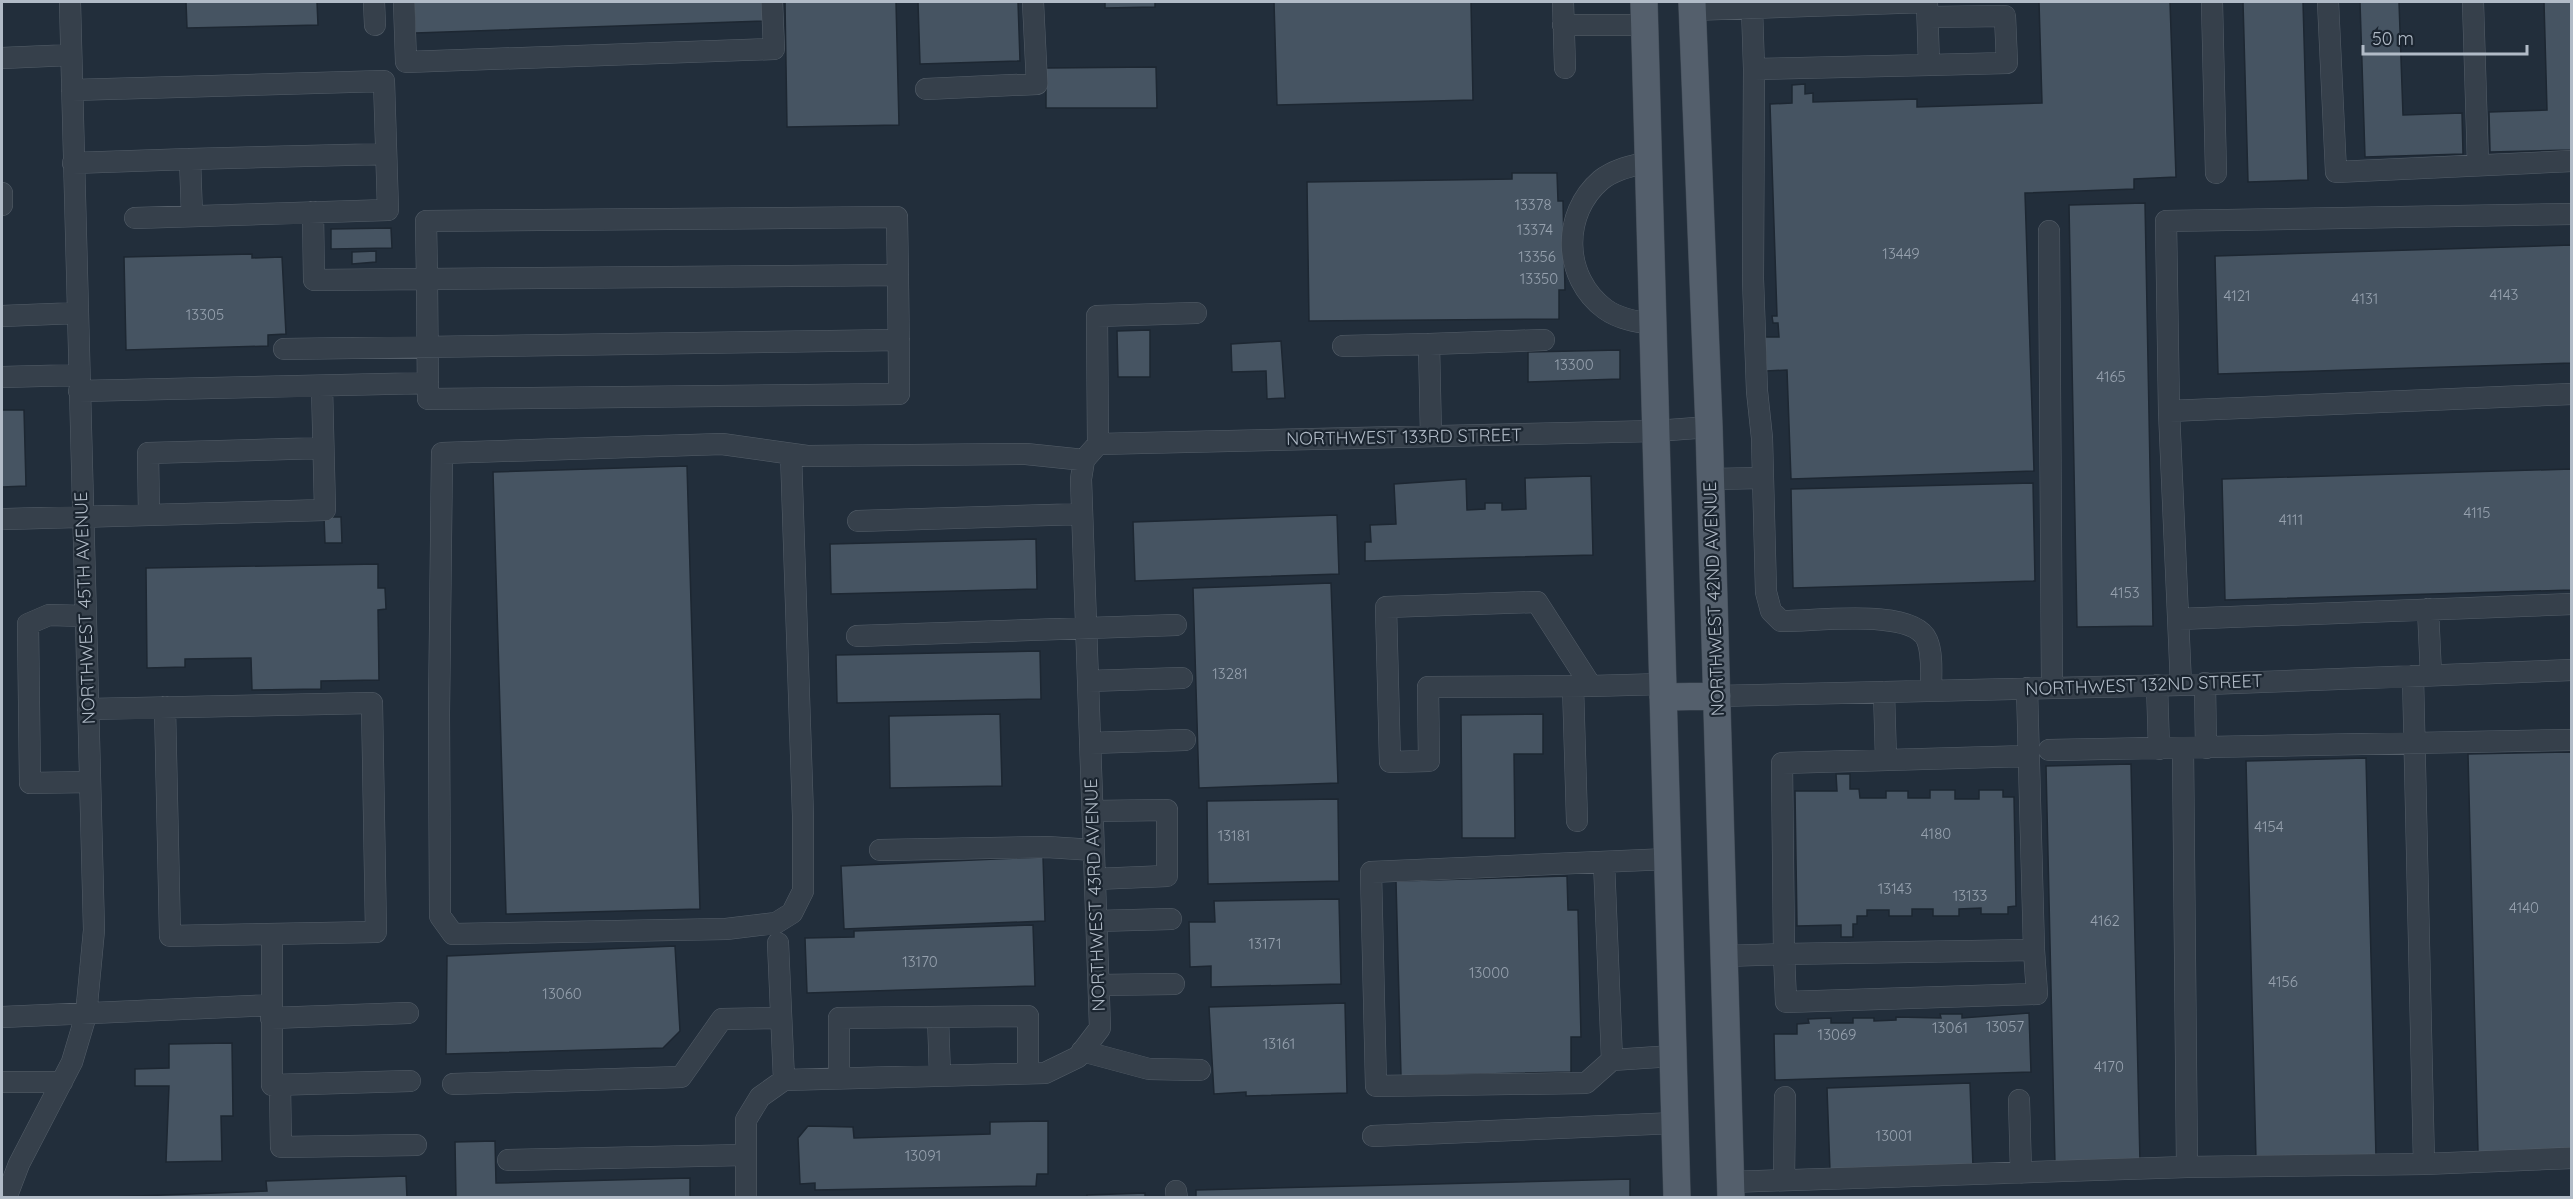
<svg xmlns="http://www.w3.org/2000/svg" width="2573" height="1199" font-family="Quicksand,sans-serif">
<rect width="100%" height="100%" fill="#222e3b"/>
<!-- building -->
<path fill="#465462" stroke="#1d2732" stroke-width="1.5" d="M186,2h131l1,23 -131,3z
M414,2h349l1,19 -349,12z
M785,2h111l3,123 -112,2z
M918,2h100l2,59 -100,3z
M1105,2h50v5l-50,1z
M1274,2h197l2,98 -196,5z
M2039,2h131l6,175 -42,2v10l-109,4 9,278 -243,8 -4,-109 -21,1 -1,-34h14l-1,-14h-5l-1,-7h5l-7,-212 22,-1v-18l13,-1v10l8,-1v9l104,-3v8l125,-4z
M2243,2h60l5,178 -60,2z
M2360,2h39l4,113 59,-2 1,41 -98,3z
M2544,2h28v148l-82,2 -1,-40 58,-2z
M1156,67l1,41h-111v-40z
M1512,173h45l1,28h5l2,89h-6v29l-250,2 -2,-139 205,-3z
M2145,203l8,423 -76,1 -8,-422z
M391,228l1,20 -61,1v-20z
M2572,245v118l-354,11 -3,-118z
M376,251v11l-24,2v-12z
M252,254v4l30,-1 4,77 -18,1v11l-142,4 -2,-93z
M1150,330v47h-32l-1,-46z
M1281,341l4,57 -18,1 -1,-28 -34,1 -1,-28z
M1620,350v29l-92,3v-30z
M2,410h22l2,76 -24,1z
M687,466l13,443 -194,5 -13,-442z
M2572,469v121l-347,10 -3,-121z
M1591,476l2,79 -228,6v-19h6l-1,-17 26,-1 -2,-40 72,-5 1,31 18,-1v-6h17v7l24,-1 -1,-31z
M2033,483l2,98 -242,7 -2,-99z
M1337,515l2,59 -204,7 -2,-59z
M324,517h17l1,26h-17z
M1036,539l1,50 -206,5 -1,-50z
M378,564v24h7l1,21 -8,1 1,70 -58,1v8l-69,1 -1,-32 -66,1v8l-38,1 -1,-100z
M1331,583l7,200 -139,5 -6,-200z
M1040,651l1,48 -204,4 -1,-48z
M1000,714l2,72 -112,2 -1,-72z
M1543,714v40h-29l1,84h-53l-1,-123z
M2572,752v398l-94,2 -10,-398z
M2366,758l10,399 -120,2 -10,-398z
M2131,764l9,399 -85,2 -9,-399z
M1836,774h14v15h9l1,9h26v-7h22v7h22v-8h25v9h24v-9h24v7h11l2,109 -8,1v7h-27v-6l-22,1v7h-26v-7h-21v7h-23v-6h-22v6h-10v8h-4v13h-12v-12l-44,1 -2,-135h42z
M1338,799l1,82 -131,3 -1,-83z
M1043,857l2,64 -201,8 -3,-63z
M1567,876l1,34h10l3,127h-10v35l-170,4 -5,-195z
M1339,899l2,85 -130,3v-21l-21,1 -1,-45h26l-1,-21z
M1033,925l2,61 -228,7 -2,-55 49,-1v-6z
M675,946l5,85 -17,17 -217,6 1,-98z
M1345,1003l2,90 -101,3v-4l-32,2 -5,-87z
M2029,1013l2,59 -256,8 -1,-46h23v-10l12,-1 -1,-4 23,-1v5h22v-5h21v3l22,-1v-3l45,1 -1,-4h22v4z
M232,1043l1,73h-12l1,45 -56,1 3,-76h-34v-17l34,-1v-24z
M1970,1083l3,84 -143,4 -3,-83z
M1048,1121v53h-11l-1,12 -221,4v-7l-15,1 -2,-46 10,-12 45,1 1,11 136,-4v-12z
M495,1141l1,42 194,-5v20h-234l-1,-56z
M406,1176l1,22h-322l182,-7 -1,-10z
M1630,1179v19h-434v-8z
M1145,1193v5h-58v-3z"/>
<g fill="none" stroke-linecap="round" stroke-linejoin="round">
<defs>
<path id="minor" d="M374,2l1,23
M404,2l2,60 368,-13 -2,-47
M1563,2l2,66
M2212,2l4,171
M2328,2l8,170 236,-11
M2473,2l5,163
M1752,8l2,61 175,-4 -2,-63
M1692,10l235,-8
M1928,17l77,-1 2,47 -78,2
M1563,25h81
M2,58l69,-3
M1754,69l-1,210 4,112 5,47 4,154 5,19 10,10c31,1 132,-14 146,19 6,14 4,35 4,50
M926,89l111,-5 -4,-82
M72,90l312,-9 4,129 -253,8
M1648,162c-16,4 -33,7 -47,18 -40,34 -38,98 4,129 14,10 31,13 48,15
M73,163l117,-4
M2,193v12
M313,212l1,68 113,-1 -1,-58 471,-4c1,59 2,118 2,177l-471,5 -1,-120 471,-4
M192,216l-2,-57 196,-5
M2049,231l3,456
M2,316l75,-3
M1343,346l86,-2
M284,349l615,-9
M2,377l77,-2
M79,391l349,-8
M2169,411l403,-17
M1431,436l-2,-92 115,-4
M1098,444l558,-13 53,-4
M1098,444l-1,-128 99,-3
M791,454l12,362v75l-11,22 -16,10 -50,6 -273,5 -13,-18 -1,-202 3,-261 280,-9 85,12 219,-2 58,6
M1711,479l52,-1
M149,514l-1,-61 175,-5
M6,519l319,-9 -3,-124
M858,521l224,-7
M2428,609l3,66
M85,616l-36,-1 -21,9 2,159 60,-1
M2179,619l393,-15
M857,636l319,-11
M2413,676l11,488 148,-6
M1088,681l94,-3
M2205,683l1,65
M2157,685l2,64
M2181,685l-12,-274 -3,-190 406,-7
M1573,686l4,135
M1591,686l-163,1 1,74 -39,1 -4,-155 151,-5 54,84 72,-2
M2027,688l7,262 -250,4 -2,-191 246,-7
M1884,692l2,68
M1717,696l464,-11 391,-15
M88,709l284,-6 4,229 -206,4 -5,-229
M1090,743l95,-3
M2183,748l4,419
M2049,750l523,-10
M1093,811l74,-1v66l-72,3
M880,850l167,-3 47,3
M1668,859l-297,13 5,214 210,-3 26,-23 61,-4
M1604,862l8,198
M1096,921l75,-2
M272,934v151l138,-4
M778,943l6,137
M1724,956l60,-2 2,48 251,-8 -3,-44
M1099,985l75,-1
M2,1017l269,-12
M938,1017l2,59
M271,1018l137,-5
M1082,1051l67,18 51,1
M839,1078v-60l189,-2v57
M2,1082h60
M453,1084l228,-7 41,-58 59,-1
M280,1085l1,62 135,-2
M2019,1100l2,73
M1373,1136l302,-13
M508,1160l237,-5
M1784,1180l1,-83
M1730,1182l457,-15 237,-3
M1176,1191l1,7
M6,1198l13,-34 53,-102 14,-47 8,-85 -24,-928
M746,1198v-78l14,-23 24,-17 261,-7 33,-16 22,-29 -19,-549 3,-19 14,-16"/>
<path id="major" d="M1644,2l33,1196
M1692,2l17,425 22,771
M1663,697l54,-1"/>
</defs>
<!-- minor casing -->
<use href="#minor" stroke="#545e69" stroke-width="22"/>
<!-- major casing -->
<use href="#major" stroke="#3f4954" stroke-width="28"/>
<!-- minor -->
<use href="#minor" stroke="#36404b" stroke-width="21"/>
<!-- major -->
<use href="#major" stroke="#545f6c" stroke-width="27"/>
</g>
<g text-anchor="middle" stroke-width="4.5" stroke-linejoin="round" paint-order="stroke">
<!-- number labels -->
<g font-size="15" fill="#96a1ae">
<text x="1533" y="210">13378</text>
<text x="1535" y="235">13374</text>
<text x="1901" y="259">13449</text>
<text x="1537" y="262">13356</text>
<text x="1539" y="284">13350</text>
<text x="2504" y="300">4143</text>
<text x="2237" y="301">4121</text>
<text x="2365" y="304">4131</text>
<text x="205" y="320">13305</text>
<text x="1574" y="370">13300</text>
<text x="2111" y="382">4165</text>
<text x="2477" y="518">4115</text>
<text x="2291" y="525">4111</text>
<text x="2125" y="598">4153</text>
<text x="1230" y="679">13281</text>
<text x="2269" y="832">4154</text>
<text x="1936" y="839">4180</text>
<text x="1234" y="841">13181</text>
<text x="1895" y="894">13143</text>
<text x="1970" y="901">13133</text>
<text x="2524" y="913">4140</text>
<text x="2105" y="926">4162</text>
<text x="1265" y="949">13171</text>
<text x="920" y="967">13170</text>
<text x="1489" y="978">13000</text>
<text x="2283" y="987">4156</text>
<text x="562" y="999">13060</text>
<text x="2005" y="1032">13057</text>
<text x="1950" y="1033">13061</text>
<text x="1837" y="1040">13069</text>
<text x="1279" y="1049">13161</text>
<text x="2109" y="1072">4170</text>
<text x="1894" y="1141">13001</text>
<text x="923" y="1161">13091</text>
</g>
<!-- street labels -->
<g font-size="18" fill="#b1bbc7" stroke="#1b2530">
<text transform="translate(1404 437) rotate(-1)" y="6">NORTHWEST 133RD STREET</text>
<text transform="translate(1714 599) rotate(-92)" y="6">NORTHWEST 42ND AVENUE</text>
<text transform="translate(85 608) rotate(-92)" y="6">NORTHWEST 45TH AVENUE</text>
<text transform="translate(2144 685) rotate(-2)" y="6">NORTHWEST 132ND STREET</text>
<text transform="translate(1095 895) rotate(-92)" y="6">NORTHWEST 43RD AVENUE</text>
</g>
</g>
<!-- border -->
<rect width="2573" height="1199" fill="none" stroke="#b1bbc7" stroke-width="6"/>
<!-- scale -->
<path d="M2363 45v9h164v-9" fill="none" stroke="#b1bbc7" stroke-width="3"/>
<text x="2372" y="45" font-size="18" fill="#b1bbc7" stroke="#1b2530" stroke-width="4.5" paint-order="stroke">50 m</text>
</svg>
